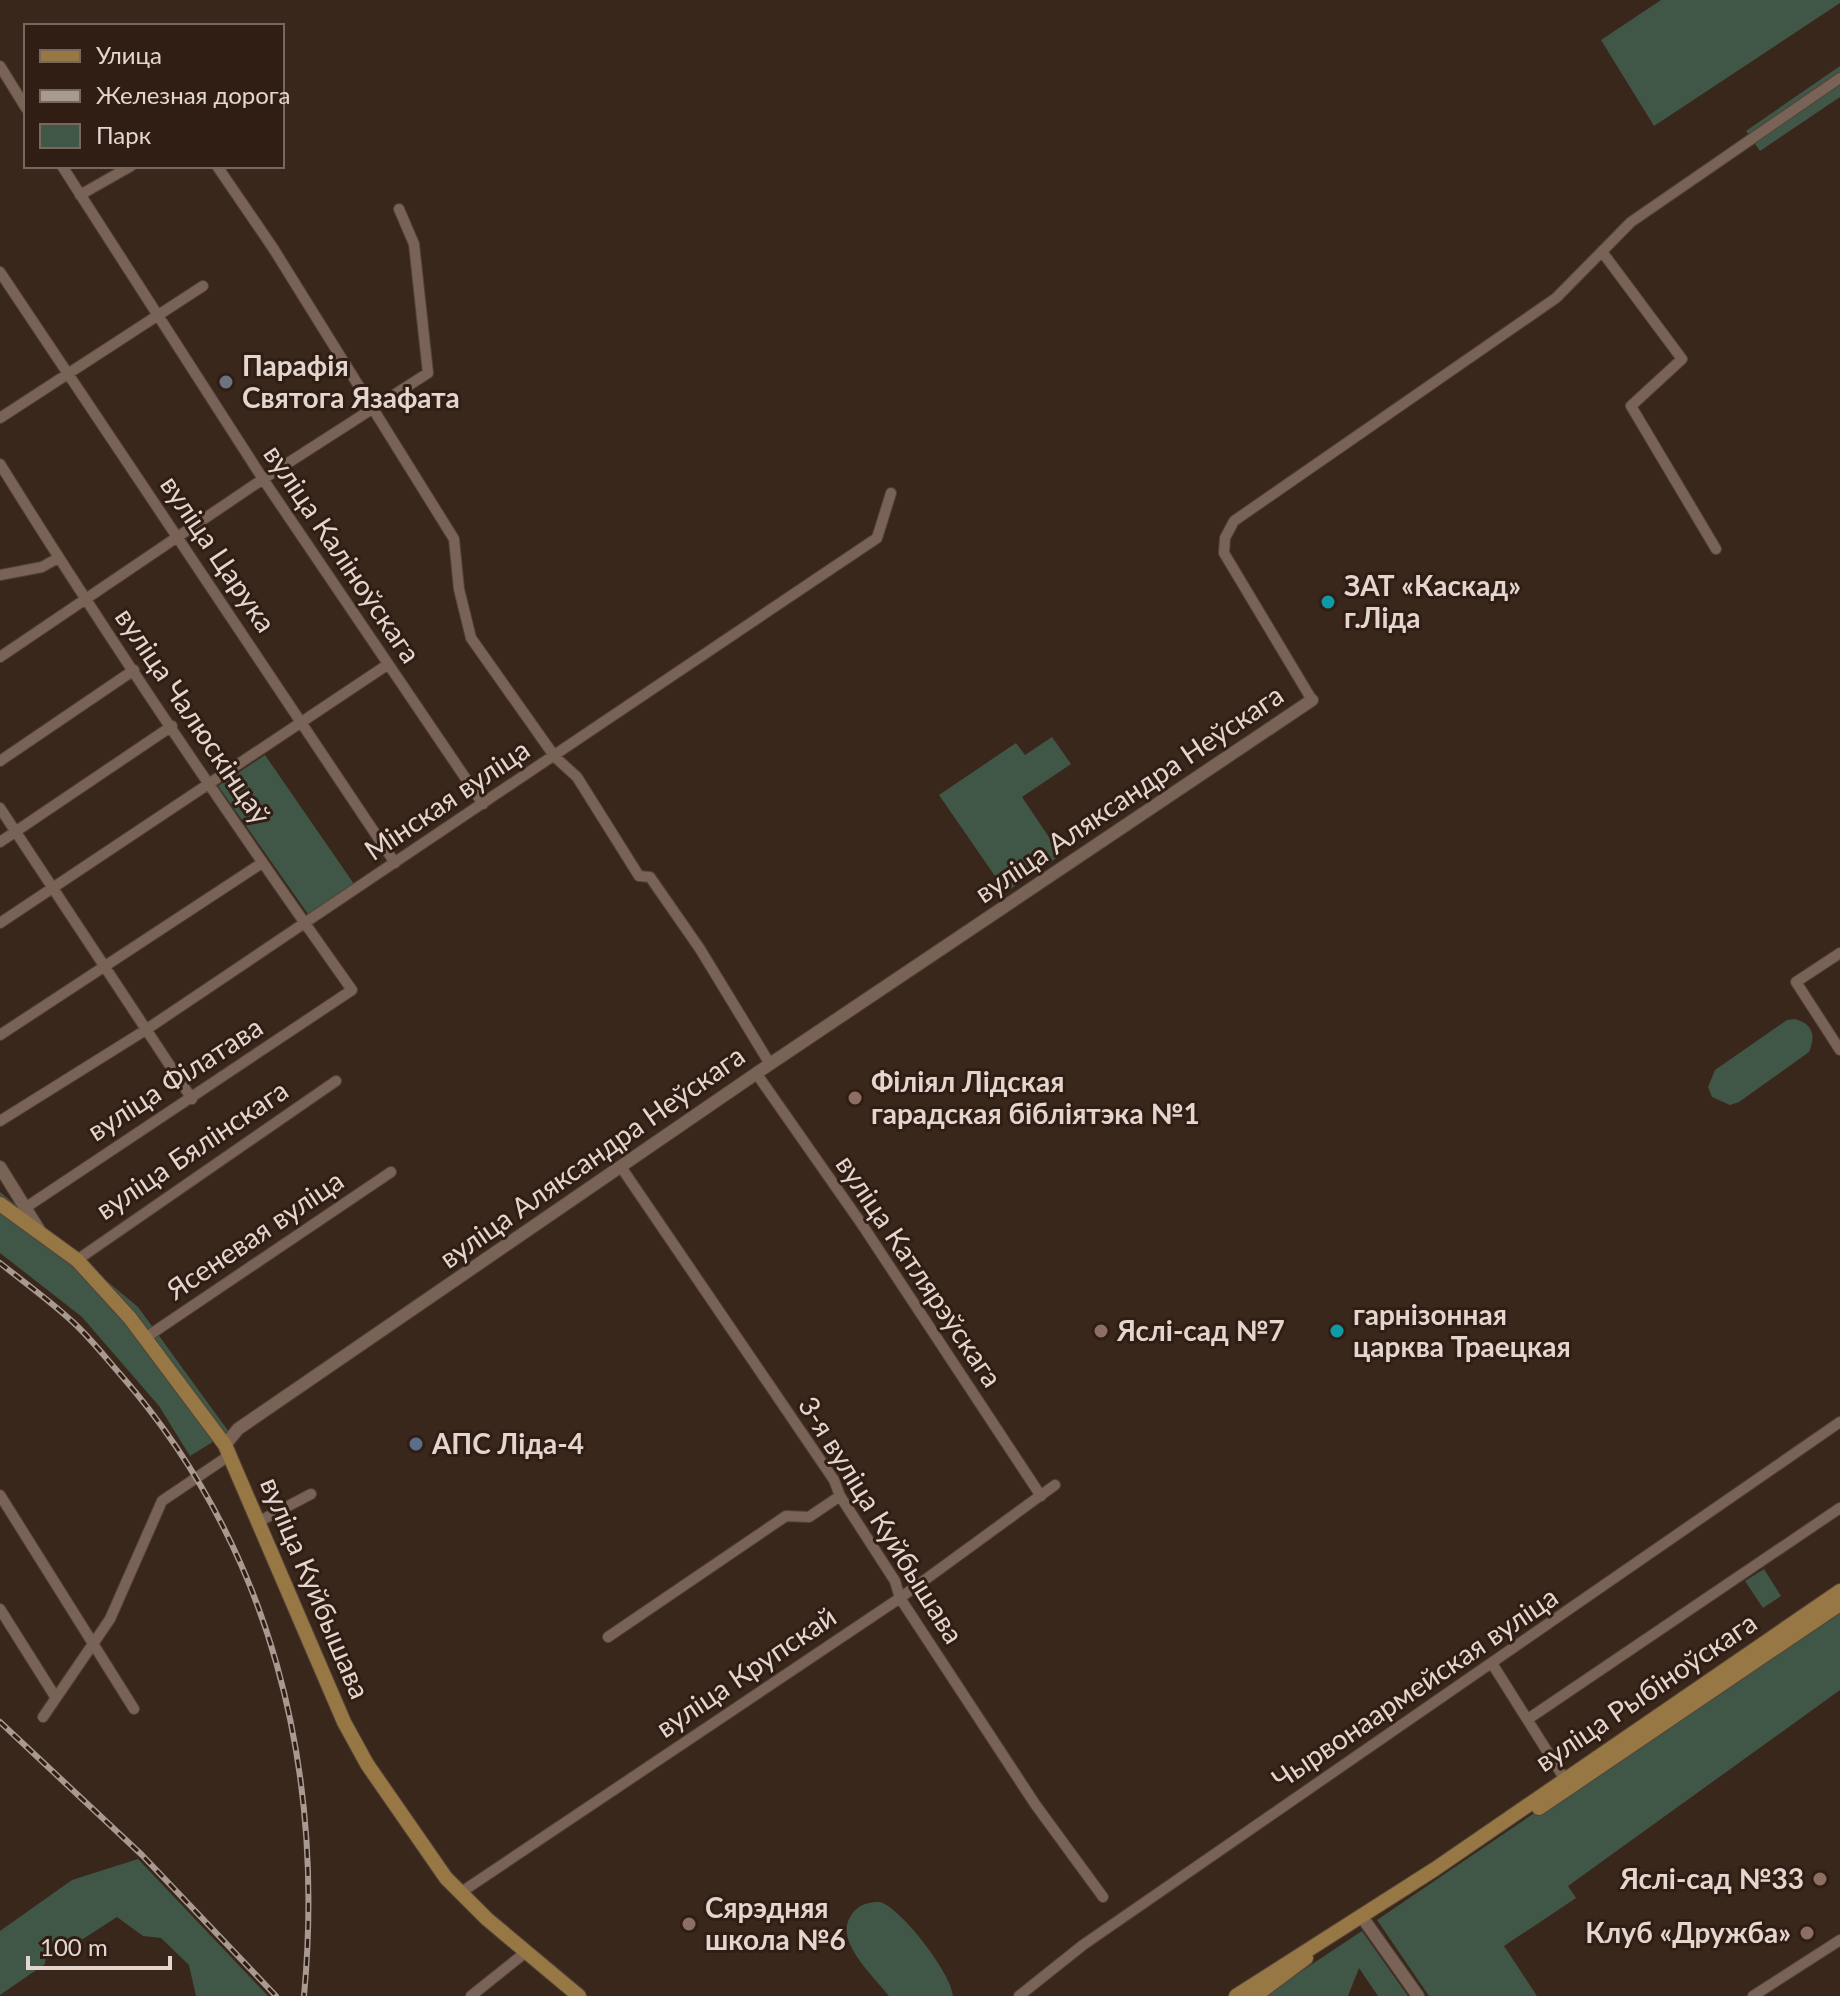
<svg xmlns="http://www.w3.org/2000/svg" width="1840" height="1996" font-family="Lato,sans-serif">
<rect width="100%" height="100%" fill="#3a271c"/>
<!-- green -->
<path fill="#405647" d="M1661,0h179v3l-186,123 -53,-86z
M1840,66v31l-80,54 -14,-20z
M1052,737l19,27 -49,33 39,58 -55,37 -67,-97 77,-52 9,12z
M265,755l89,129 -46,30 -90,-128z
M1795,1019c18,5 21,17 14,33l-70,50 -9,3 -18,-8 -4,-10 7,-17 72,-50z
M0,1192l138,115 91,125 -39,24 -31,-50 -77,-89 -82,-64z
M1764,1569l17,27 -18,12 -18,-27z
M1840,1605v85l-272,196 8,12 -72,48 33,50h-108l-52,-76z
M138,1859l130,137h-72l-7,-31 -28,-27 -18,-2 -26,-19 -45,29 -11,-4 -15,9 -1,13 -45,31v-64l72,-51z
M880,1902c21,6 72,72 73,94h-64c-15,-20 -57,-56 -37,-82 7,-10 17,-12 28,-12z
M1362,1931l46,65h-30l-19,-28 -11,28h-84z"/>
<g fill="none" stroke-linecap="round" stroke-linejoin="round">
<defs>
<path id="minor" d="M0,66l26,42
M62,166l201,313 220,325
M217,166l56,82 181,291 5,50 12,49 84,119 22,20 62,99 11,1 50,72 70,115
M80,195l51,-29
M1603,253l79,106 -51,47 85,143
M0,272l395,591
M0,418l203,-132
M0,464c111,179 230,354 352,526l-327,218
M0,575l42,-8 16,-9
M0,657l263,-178 165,-106 -14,-129 -15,-35
M1312,700l-88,-147 1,-15 9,-17 322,-223 75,-76 209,-144
M0,761l134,-91
M0,808l192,291
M0,842l172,-116
M0,923l387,-258
M1840,953l-44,29 44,68
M0,1035l262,-172
M756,1073l107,153 178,270
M0,1121l144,-90 733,-493 14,-45
M621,1167l213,313 6,16 55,85 5,17 135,206 68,93
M77,1260l259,-179
M145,1338l246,-166
M0,1495l134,214
M258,1522l53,-28
M0,1609l56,89
M608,1637l178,-121 23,1 31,-21
M1493,1665l71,113
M43,1717l67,-98 52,-118 68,-46
M1528,1719l312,-211
M460,1893l440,-295 155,-113
M471,1996l55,-44
M1019,1996l64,-51 757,-523
M1753,1996l87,-56"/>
<path id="tertiary" d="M0,1167l39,63
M225,1445l13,-16 532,-365 542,-364
M1362,1917l56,79"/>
<path id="secondary" d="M0,1204l77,56 53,58 95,127 119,277 23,42 79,114 41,41 92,77
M1539,1808l301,-204
M1236,1996l199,-127 405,-278
M1255,1996l51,-38"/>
</defs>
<!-- minor casing -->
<use href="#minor" stroke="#53433a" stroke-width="12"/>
<!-- tertiary casing -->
<use href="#tertiary" stroke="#53433a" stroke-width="14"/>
<!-- secondary casing -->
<use href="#secondary" stroke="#53433a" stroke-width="16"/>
<!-- minor -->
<use href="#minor" stroke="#796357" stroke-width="10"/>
<!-- tertiary -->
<use href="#tertiary" stroke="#796357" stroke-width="12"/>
<!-- secondary -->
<use href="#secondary" stroke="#977743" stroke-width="14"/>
<defs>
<path id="rail" d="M0,1263c25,20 52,39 75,61 16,15 30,33 45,50 152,174 205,395 184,622
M0,1722l142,133 134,141"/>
</defs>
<!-- rail casing -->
<use href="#rail" stroke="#a89991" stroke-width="6"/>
<!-- rail -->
<use href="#rail" stroke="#301d13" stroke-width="3" stroke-dasharray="9" stroke-linecap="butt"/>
</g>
<!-- markers -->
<circle fill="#6b7280" stroke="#301d13" stroke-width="3" cx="226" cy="382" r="8"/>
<g fill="#0f9aa8" stroke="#301d13" stroke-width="3">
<circle cx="1328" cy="602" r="8"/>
<circle cx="1337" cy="1331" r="8"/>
</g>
<g fill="#8d6e63" stroke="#301d13" stroke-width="3">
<circle cx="855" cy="1098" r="8"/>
<circle cx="1101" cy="1331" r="8"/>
<circle cx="1820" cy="1879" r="8"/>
<circle cx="689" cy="1924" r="8"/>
<circle cx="1807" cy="1933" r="8"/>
</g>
<circle fill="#5c6f8a" stroke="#301d13" stroke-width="3" cx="416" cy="1444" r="8"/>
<g text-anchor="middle" stroke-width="6" stroke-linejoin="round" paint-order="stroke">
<!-- poi labels -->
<g font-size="28" font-weight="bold" fill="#e3d6cf" stroke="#301d13" text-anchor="start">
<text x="242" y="376">Парафія<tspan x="242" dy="32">Святога Язафата</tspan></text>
<text x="1344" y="596">ЗАТ «Каскад»<tspan x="1344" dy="32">г.Ліда</tspan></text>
<text x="871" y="1092">Філіял Лідская<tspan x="871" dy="32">гарадская бібліятэка №1</tspan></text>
<text x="1353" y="1325">гарнізонная<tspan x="1353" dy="32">царква Траецкая</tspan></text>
<text x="1117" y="1341">Яслі-сад №7</text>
<text x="432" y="1454">АПС Ліда-4</text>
<text x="1804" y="1889" text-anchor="end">Яслі-сад №33</text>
<text x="705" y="1918">Сярэдняя<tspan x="705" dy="32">школа №6</tspan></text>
<text x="1791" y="1943" text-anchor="end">Клуб «Дружба»</text>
</g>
<!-- street labels -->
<g font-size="28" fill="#e3d6cf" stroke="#301d13">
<text transform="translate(218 554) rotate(56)" y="10">вуліца Царука</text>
<text transform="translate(342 554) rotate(56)" y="10">вуліца Каліноўскага</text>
<text transform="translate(193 716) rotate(56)" y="10">вуліца Чалюскінцаў</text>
<text transform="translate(1129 794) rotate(-34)" y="10">вуліца Аляксандра Неўскага</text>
<text transform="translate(447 800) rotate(-34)" y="10">Мінская вуліца</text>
<text transform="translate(175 1079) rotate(-33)" y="10">вуліца Філатава</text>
<text transform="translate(192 1150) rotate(-34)" y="10">вуліца Бялінскага</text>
<text transform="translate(592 1157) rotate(-35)" y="10">вуліца Аляксандра Неўскага</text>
<text transform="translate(255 1235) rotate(-34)" y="10">Ясеневая вуліца</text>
<text transform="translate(919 1271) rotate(56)" y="10">вуліца Катлярэўскага</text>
<text transform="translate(881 1520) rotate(58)" y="10">3-я вуліца Куйбышава</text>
<text transform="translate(315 1588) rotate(67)" y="10">вуліца Куйбышава</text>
<text transform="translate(746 1672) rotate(-34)" y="10">вуліца Крупскай</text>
<text transform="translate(1415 1688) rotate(-34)" y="10">Чырвонаармейская вуліца</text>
<text transform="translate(1646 1692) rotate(-34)" y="10">вуліца Рыбіноўскага</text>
</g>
</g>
<!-- legend -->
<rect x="24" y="24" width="260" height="144" fill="#301d13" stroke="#78675e" stroke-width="2"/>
<rect x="40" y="50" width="40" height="12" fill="#977743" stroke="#78675e" stroke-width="2"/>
<text x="96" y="64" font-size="24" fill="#e3d6cf">Улица</text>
<rect x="40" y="90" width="40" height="12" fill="#a89991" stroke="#78675e" stroke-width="2"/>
<text x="96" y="104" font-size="24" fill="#e3d6cf">Железная дорога</text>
<rect x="40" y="124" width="40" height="24" fill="#405647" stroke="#78675e" stroke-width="2"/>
<text x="96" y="144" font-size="24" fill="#e3d6cf">Парк</text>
<!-- scale -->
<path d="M28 1956v12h142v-12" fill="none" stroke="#e3d6cf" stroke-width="4"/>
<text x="40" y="1956" font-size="24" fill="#e3d6cf" stroke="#301d13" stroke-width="6" paint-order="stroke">100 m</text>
</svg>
